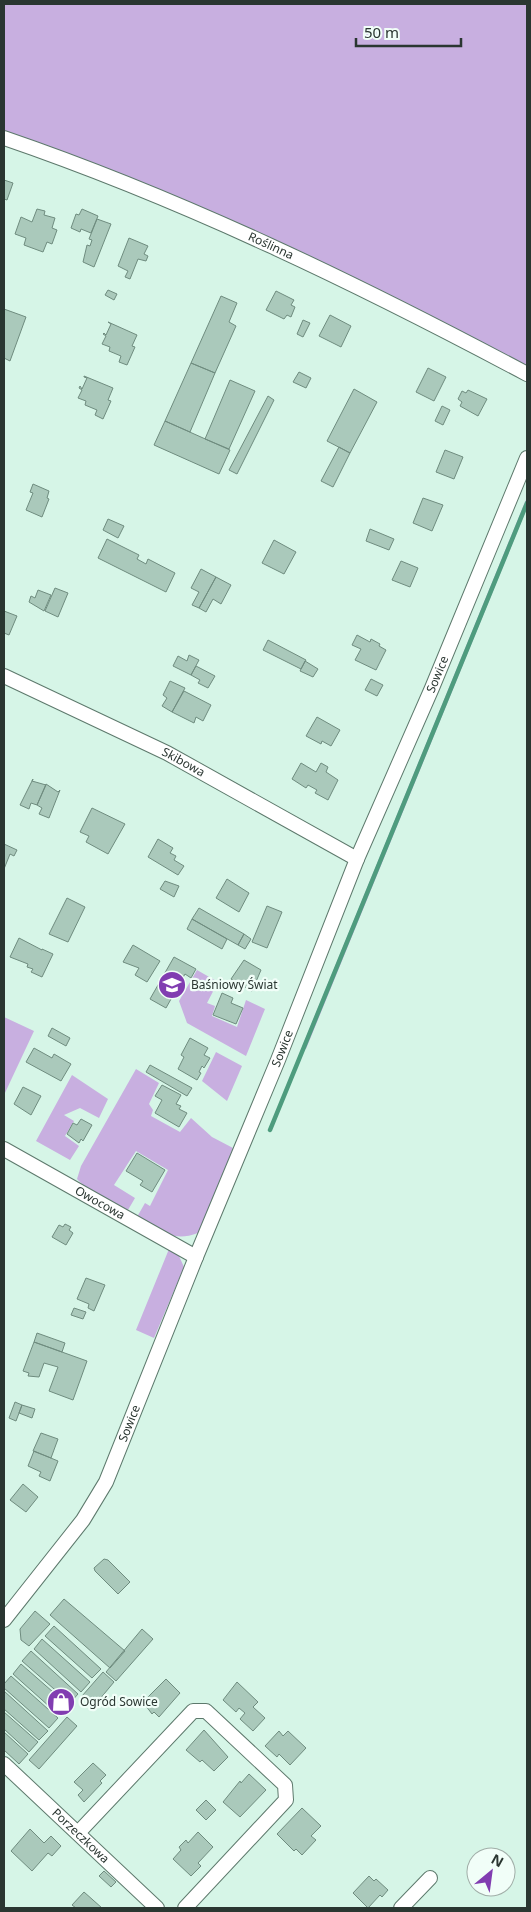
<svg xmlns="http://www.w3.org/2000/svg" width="531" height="1912" font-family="'Noto Sans',sans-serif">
<rect width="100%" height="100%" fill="#d6f5e7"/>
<!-- green -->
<path fill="#c8afe0" d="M4,4h523v364l-523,-234z
M527,497v11l-221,541 -4,-2z
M197,970l21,12 -11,21 8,3 -3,10 25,11 9,-27 19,9 -19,47 -59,-33 -8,-22z
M4,1017l30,14 -30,64z
M216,1052l26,14 -15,35 -25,-20z
M136,1069l23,14 -10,21 4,6 -2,6 29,16 11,-14 21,19 21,11 -16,44 -19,41c-26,10 -38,-3 -61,-16l8,-14 5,3 18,-36 -32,-19 -22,34 21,13 -7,12 -44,-24 -7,-7 4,-13z
M72,1075l36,24 -9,19 -19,-10 -16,7 10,6 -9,15 14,10 -9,14 -34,-19z
M169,1249l10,7 5,11 -30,71 -18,-8z"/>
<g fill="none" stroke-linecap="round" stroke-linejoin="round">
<!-- stream -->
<path stroke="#4e9c7e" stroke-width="4.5" d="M270,1130l257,-627"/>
</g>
<!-- building -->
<path fill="#aac9bb" stroke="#6f8c7f" d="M4,180l9,3 -6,17 -3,-1z
M37,209l8,2 -1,4 11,3 -3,10 5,2 -5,14 -5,-2 -4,10 -19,-7 2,-7 -11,-4 6,-17 11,5z
M82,209l16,7 -7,17 -10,-4 -1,3 -9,-4 5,-14 3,1z
M97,219l14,5 -17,43 -11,-5 4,-17 3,1 2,-6 -3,-1z
M129,238l19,8 -4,8 4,2 -2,5 -8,-2 -8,20 -5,-2 3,-6 -10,-5z
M108,290l9,4 -3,6 -9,-5z
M276,291l18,9 -3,5 4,2 -4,10 -4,-2 -3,4 -18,-9z
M221,296l16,7 -8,19 7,4 -21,47 -24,-10z
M4,309l22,8 -16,44 -6,-3z
M330,315l21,11 -10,21 -22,-11z
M303,320l7,3 -7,14 -6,-3z
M108,322l29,13 -5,11 3,1 -8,18 -8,-3 2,-6 -12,-5 1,-4 -8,-3 4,-8 -3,-2 1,-1 2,2 5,-11z
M191,363l24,10 -25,59 -25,-11z
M428,368l18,9 -12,24 -18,-9z
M299,372l12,6 -5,10 -13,-6z
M84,376l29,12 -5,12 3,1 -8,18 -8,-4 2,-5 -12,-5 1,-4 -8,-3 4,-8 -3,-2 1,-2 2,3 5,-11 -3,-1z
M230,380l25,11 -26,58 -24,-10z
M354,389l23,13 -27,51 -23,-12z
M468,390l19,9 -9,17 -18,-10 2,-4 -4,-3 4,-8 4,2z
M268,396l6,4 -37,74 -8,-4z
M442,406l8,4 -7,15 -8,-4z
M165,421l65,29 -11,24 -65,-29z
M339,447l11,6 -17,34 -12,-6z
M445,450l18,7 -9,22 -18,-7z
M33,484l16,7 -2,7 2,1 -7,18 -16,-7 7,-17 -3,-1z
M423,498l20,7 -11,26 -19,-8z
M108,519l16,7 -6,12 -15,-8z
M370,529l24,10 -5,11 -23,-9z
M107,539l32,16 -2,4 9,5 2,-5 27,14 -9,19 -68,-34z
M274,540l22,12 -12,22 -22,-11z
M401,561l17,7 -8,19 -18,-7z
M201,569l15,8 -17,31 -7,-3 7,-13 -8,-4z
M216,577l15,8 -10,19 -8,-5 -7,13 -7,-4z
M55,588l13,5 -10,24 -13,-6z
M38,590l13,5 -7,16 -15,-9 2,-6 4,2z
M4,611l13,5 -8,19 -5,-2z
M357,635l13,7 1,-3 9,5 -1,2 7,4 -10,20 -21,-10 6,-11 -9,-4z
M268,640l38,20 -5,9 -38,-19z
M189,655l10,5 -8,15 -18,-9 5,-10 9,5z
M305,661l13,8 -5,8 -13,-6z
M196,666l19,10 -7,12 -10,-5 2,-3 -9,-5z
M371,679l12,6 -6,11 -12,-6z
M170,681l15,7 -13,24 -10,-6 5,-8 -4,-3z
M184,691l27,14 -8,16 -7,-4 -2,6 -22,-11z
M317,717l23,13 -9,16 -9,-5 -1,3 -15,-8z
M301,763l15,9 5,-9 7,4 -2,5 12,8 -10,20 -13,-7 2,-3 -9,-5 -2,3 -14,-9z
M33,779l-1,2 14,4 -9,20 -6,-2 -2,6 -9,-4z
M46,784l12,8 2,-2 -11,28 -10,-4 3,-6 -5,-3z
M92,808l33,16 -17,30 -22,-12 3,-6 -9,-4z
M158,839l15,9 -3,5 6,3 -2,4 10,6 -6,9 -30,-18z
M4,844l13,6 -3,6 -4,-2 -6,15z
M227,879l22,14 -10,19 -23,-14z
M165,881l14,5 -5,11 -14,-8z
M67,898l18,9 -17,35 -19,-8z
M267,906l15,6 -15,36 -15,-6z
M199,908l45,26 -6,11 -46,-26z
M192,919l35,20 -5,10 -35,-20z
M244,934l7,5 -6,10 -7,-4z
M19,938l23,12v-1l11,5 -11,23 -11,-5 2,-3 -6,-2 1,-3 -18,-7z
M133,945l27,16 -13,21 -12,-7 4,-7 -16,-6z
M174,957l22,12 -5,9 -6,-4 -19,34 -16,-9z
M244,960l17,10 -9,21 -21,-12z
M222,993l11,5 -2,5 12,5 -7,16 -23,-9z
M52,1028l18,10 -4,8 -18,-10z
M190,1038l18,10 -4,7 6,3 -6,10 -2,-2 -3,6 2,1 -4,7 -19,-11 6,-12 -3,-2z
M34,1048l18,10 2,-4 17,10 -10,17 -35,-19z
M150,1065l42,23 -5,8 -41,-24z
M162,1085l19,10 -5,9 5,2 -2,3 8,4 -8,14 -24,-14 7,-13 -7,-4z
M23,1087l18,9 -10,19 -17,-11z
M81,1119l11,6 -9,16 -2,-2 -2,4 -12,-9 6,-11 4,2z
M137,1153l28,17 -13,22 -12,-7 3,-4 -17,-10z
M65,1224l6,3 -2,3 4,3 -7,12 -14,-8 7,-12 4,2z
M86,1278l19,7 -11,26 -6,-3 1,-4 -12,-5z
M74,1308l12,4 -3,7 -12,-4z
M37,1333l28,10 -3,9 -28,-10z
M34,1342l53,19 -14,39 -24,-9 9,-24 -14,-4 -5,14 -11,-1 1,-3 -6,-2z
M15,1402l7,3 -6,16 -7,-3z
M22,1405l13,4 -3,9 -13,-5z
M41,1433l17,6 -7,19 -18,-7z
M34,1451l24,10 -8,20 -11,-5 2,-4 -13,-6z
M23,1484l15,13 -12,15 -16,-12z
M104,1559l4,1 22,22 -12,12 -23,-23 -1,-3z
M64,1599l61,52 -15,17 -60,-53z
M35,1611l15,13 -21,22 -8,-6 -1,-11z
M54,1626l47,43 -9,9 -47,-42z
M142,1629l11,10 -37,42 -10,-9z
M42,1639l48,43 -9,10 -47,-43z
M31,1651l47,43 -8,9 -48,-42z
M21,1664l48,42 -9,10 -47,-42z
M103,1672l11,10 -20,24 -12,-10z
M11,1676l47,42 -9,10 -45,-40v-4z
M166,1679l14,14 -21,24 -5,-5 -2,2 -9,-12z
M237,1682l21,20 -5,5 12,11 -12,13 -13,-12 5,-6 -6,-5 -3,4 -13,-12z
M4,1691l44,40 -9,9 -35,-31z
M4,1712l34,30 -9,10 -25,-23z
M67,1717l10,9 -38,43 -10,-9z
M204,1730l24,27 -14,14 -12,-11 -2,2 -14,-12z
M279,1731l4,5 5,-5 18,17 -16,17 -11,-11 -2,3 -12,-11z
M4,1732l24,22 -9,10 -15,-14z
M93,1763l13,12 -6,6 2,2 -18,19 -6,-7 5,-5 -9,-8z
M249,1774l17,16 -26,27 -17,-15 17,-21 1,2z
M206,1800l10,10 -10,10 -10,-10z
M302,1808l19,18 -10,10 5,4 -14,15 -6,-6 -2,2 -17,-17z
M30,1829l14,14 7,-7 10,10 -9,10 -4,-3 -16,18 -21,-20z
M198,1832l15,15 -15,16 3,3 -10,10 -18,-17 8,-9 -2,-3 7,-7 2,3z
M104,1871l12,11 -5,5 -12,-11z
M369,1876l5,5 2,-2 12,11 -6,7 -2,-2 -12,13 -15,-15z
M84,1892l18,16h-26l-4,-3z"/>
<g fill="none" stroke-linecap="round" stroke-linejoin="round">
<defs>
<g id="street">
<path id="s1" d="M4,138c181,62 354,146 523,236"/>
<path id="s2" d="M4,676l163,77 190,106"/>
<path id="s3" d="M4,1149l192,108"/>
<path id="s4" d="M4,1620l79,-100 23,-38 90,-225 82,-197 79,-201 75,-171 95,-230"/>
<path id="s5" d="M4,1764l153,144"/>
<path d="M78,1833l115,-122h13l79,74 1,15 -101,108"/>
<path d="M401,1908l29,-30"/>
</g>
</defs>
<!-- street casing -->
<use href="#street" stroke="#5d796c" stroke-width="16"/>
<!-- street -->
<use href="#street" stroke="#fff" stroke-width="14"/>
</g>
<!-- icons -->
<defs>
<symbol id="school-disc" viewBox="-11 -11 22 22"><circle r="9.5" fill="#813db1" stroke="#f1fef8"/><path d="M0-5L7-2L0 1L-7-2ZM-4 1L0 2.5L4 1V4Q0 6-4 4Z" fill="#fff"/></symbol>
<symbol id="shop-disc" viewBox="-11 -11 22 22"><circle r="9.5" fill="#813db1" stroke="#f1fef8"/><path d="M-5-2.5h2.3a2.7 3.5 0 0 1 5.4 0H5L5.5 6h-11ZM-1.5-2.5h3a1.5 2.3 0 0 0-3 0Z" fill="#fff"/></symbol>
</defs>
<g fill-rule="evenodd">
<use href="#school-disc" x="156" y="969" width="32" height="32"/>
<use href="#shop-disc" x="45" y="1686" width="32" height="32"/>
</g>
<g text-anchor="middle" stroke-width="4.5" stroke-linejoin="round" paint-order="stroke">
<!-- street labels -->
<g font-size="12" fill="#2a3631" stroke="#f1fef8">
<text dy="4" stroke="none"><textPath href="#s1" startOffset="288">Roślinna</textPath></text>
<text dy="4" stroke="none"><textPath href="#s4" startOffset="1045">Sowice</textPath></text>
<text dy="4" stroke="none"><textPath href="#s2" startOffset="199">Skibowa</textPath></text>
<text dy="4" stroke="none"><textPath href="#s4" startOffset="640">Sowice</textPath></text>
<text dy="4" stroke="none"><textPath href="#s3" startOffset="110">Owocowa</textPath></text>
<text dy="4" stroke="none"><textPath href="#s4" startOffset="235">Sowice</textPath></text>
<text dy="4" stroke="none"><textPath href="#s5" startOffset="105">Porzeczkowa</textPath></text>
</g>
<!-- poi labels -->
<g font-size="12" fill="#2a3631" stroke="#f1fef8" text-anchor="start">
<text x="191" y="989">Baśniowy Świat</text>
<text x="80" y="1706">Ogród Sowice</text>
</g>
</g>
<!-- border -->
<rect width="531" height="1912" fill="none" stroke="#2a3631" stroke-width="10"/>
<!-- north arrow -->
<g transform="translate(491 1872) rotate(29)"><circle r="24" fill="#f1fef8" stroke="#a1aea8"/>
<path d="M0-4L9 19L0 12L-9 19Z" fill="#813db1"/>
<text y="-8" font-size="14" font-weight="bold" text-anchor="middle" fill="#2a3631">N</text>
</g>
<!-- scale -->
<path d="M356 38v8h105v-8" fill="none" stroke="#2a3631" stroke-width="2.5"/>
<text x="364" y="38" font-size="15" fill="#2a3631" stroke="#f1fef8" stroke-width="4" paint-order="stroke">50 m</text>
</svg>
